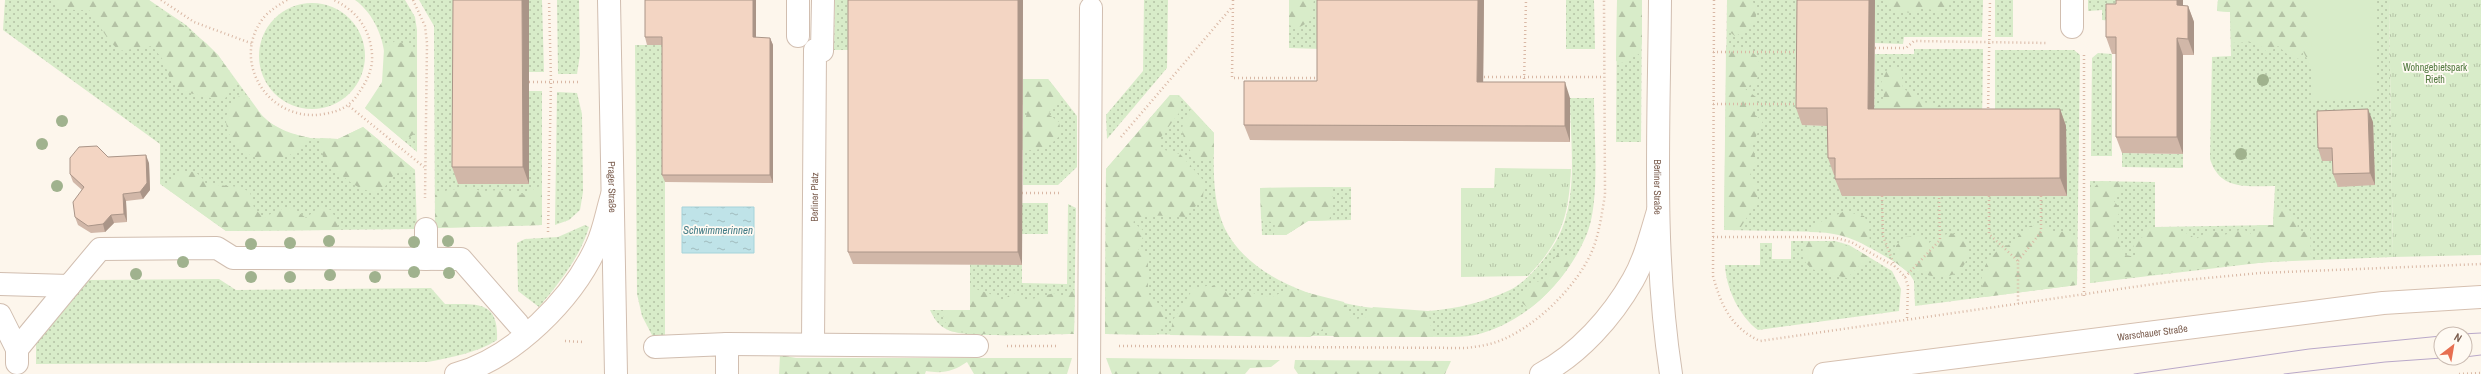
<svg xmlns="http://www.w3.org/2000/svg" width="2481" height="374" font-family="'Archivo Narrow',sans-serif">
<defs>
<pattern id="grass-dots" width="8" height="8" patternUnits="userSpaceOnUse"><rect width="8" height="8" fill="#d8ecc9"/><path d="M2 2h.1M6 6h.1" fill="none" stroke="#b4c2a5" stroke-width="1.8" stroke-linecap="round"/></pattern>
<pattern id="forest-firs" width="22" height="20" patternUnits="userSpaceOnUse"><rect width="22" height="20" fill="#d8ecc9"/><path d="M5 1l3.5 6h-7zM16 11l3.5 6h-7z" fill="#b4c2a5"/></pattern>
<pattern id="park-tufts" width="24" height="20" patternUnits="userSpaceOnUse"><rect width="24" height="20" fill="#d8ecc9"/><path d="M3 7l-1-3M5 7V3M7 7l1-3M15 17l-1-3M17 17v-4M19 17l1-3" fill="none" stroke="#b4c2a5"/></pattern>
<pattern id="water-ripples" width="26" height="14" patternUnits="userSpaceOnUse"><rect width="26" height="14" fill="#bfe3e8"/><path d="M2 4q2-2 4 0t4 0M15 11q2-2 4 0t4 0" fill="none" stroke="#a0bbbe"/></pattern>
</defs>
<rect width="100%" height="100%" fill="#fdf6ec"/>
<!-- grass -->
<path fill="url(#grass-dots)" d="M5,0h144l37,25 32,30 48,66 22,12 22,5 28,1 25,-12 52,43 2,59 -191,2 -66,-47v-40l-157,-114z
M355,0h50l10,17 2,13v122l-52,-44c6,-8 14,-16 17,-25 9,-28 -3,-66 -27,-83z
M419,0h40l70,91h13v134l-107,3 -1,-202z
M529,0h13l2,72h-15z
M557,0h22l1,55 -3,19h-19z
M835,0h18v50h-19z
M1144,0h24l-1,68 -60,71 -1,-24 37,-44z
M1289,0h34l-1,49 -33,-1z
M1566,0h28l1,49h-29z
M1617,0h25l-1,142h-25z
M1727,0h77l-2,125 39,1 -7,49h8l153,-49v-76h79l6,5 -3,230 -162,21 -1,-25 -5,-8 -14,-11 -42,-24 -23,-6 -106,-2z
M1875,0h108l-1,37h-78l-1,7 -28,-1z
M1995,0h18v37h-18z
M2088,0h35l-11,21 -10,-1v-10l-14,1z
M2218,0h171l4,257 -126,5 -177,21v-102l65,1v45l118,-2 2,-39c-28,0 -55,5 -65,-27l2,-102 19,-1 -1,-44 -13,-1z
M259 56a53 53 0 1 1 106 0a53 53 0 1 1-106 0Z
M635,45h30v292h-12l-11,-21 -5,-22z
M1914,49h69l-1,77h-108l1,-72h39z
M2098,53l14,1v102h-21l1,-98z
M1023,79h25l29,37v51l-19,18h-35z
M557,92l20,1 5,21 1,78 -3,18 -11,10 -14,5z
M1170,95h9l35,38c0,31 -3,66 11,96 32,64 138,84 203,82 28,-2 57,-9 82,-21 18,-9 35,-31 45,-47 25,-41 15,-100 15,-145h24c0,37 6,99 -6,133 -19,49 -62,92 -113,104 -10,2 -21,2 -30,2l-340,-3 1,-165z
M2122,153l61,1v14l-61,-1z
M1351,187v33l-43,1 -22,14h-24l-2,-47z
M1022,203h26v31h-26z
M1068,204l8,4 -2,126c-26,0 -106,5 -126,-4 -9,-4 -14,-11 -18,-20h40v-46l52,1v18l45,1z
M585,225l4,2c-9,30 -29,55 -50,80l-21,-16 -1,-48 8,-4 33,-2z
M1791,241h44l14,4 43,26 9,18 -2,22 -141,19c-19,-14 -32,-42 -33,-65h35v-22h12v16h19z
M219,279l17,11 195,-2 14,16c32,0 54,-4 52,36 -20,13 -45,17 -69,22l-392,2v-20l53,-64z"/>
<!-- forest -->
<path fill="url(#forest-firs)" d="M52,0h97l57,43 12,12 19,28 -14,18 -42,-10 -11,-11 -6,-19 -12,-15 -33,5 -11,-12 -19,-29c-12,0 -29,2 -37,-10z
M1289,0h25c-3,15 -2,23 -17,28l-8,-3z
M1617,0h25v43l-3,11 -17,9 -6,-2z
M1727,0h25c10,18 1,29 -17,36l-8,-6z
M1885,0h68l-14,12 -18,-5 -9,6 -19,-2z
M2218,0h93v67l-8,-16 -4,8 -10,-3 -11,-10 -10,7 -12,-11 -25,1 -1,-31 -13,-1z
M395,41l13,4 9,10v77l-13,9 -39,-33 17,-26 2,-33z
M1726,47h22l10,11 3,12 -6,13 -11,5 12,9 -1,18 8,6 -11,24 4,15 -7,18 7,4 2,18 -19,30h-15z
M1896,67l6,10 1,12 12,5 7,8 18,3 3,9 -56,5 -7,-12 4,-12 -3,-12 6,-13z
M1023,79h25l12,15 -1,9 -11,11 11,8 2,12c-12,14 -20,17 -39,16v-19l5,-18 -5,-9z
M243,92c21,29 31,38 67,46 -9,8 -18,19 -31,21 -23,6 -53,-14 -53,-39 0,-12 10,-20 17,-28z
M1170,95h9v18l-18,24v12l19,5 24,27 -1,17 -17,19 -40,-2 -13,7 12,10 -7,17 10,6v40l17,14 -1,12 -8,14 -51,-1 1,-165z
M1191,109l23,24v21l-10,7 -9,-1c-11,-23 -20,-29 -4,-51z
M363,127l52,43 -21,4c-15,30 -37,15 -56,-2 -5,-4 -13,-10 -15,-15 -2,-6 -2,-13 -3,-19l18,1z
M179,171c14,0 20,0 27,13l34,3 10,5 4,16 10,10c18,-11 24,-14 42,0l13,-11 12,3 7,13v7l-112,1 -60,-43z
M2100,181l20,1v9l-6,10 7,9 -8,14 12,31 11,2 -4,-17 11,-3 4,-9c18,-2 34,0 49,11l14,-9 14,5 19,-6 10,6 4,-10h16l1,-18 15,3 9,11 -1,11h7l6,-6 1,33 -93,7 -128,17v-91z
M542,185v40l-107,3v-33l13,-5 18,-2 17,3 20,-1 19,5z
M1333,187v22l-4,11 -21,1 -22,14h-12l1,-12 -14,-4 -1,-31z
M1844,211l20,5 5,9 1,23c-20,-12 -37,-16 -61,-16 9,-13 23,-13 35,-21z
M2044,223l9,10 14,-2 10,9v45l-92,12 -4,-17 6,-19 12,-12 16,-7 5,-9 10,-7z
M1950,233l9,2 10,8c1,23 -13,38 -37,33 -10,-2 -12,-6 -23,-3l-14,-11 1,-16 8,-9 16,-1 8,8 6,-5z
M1804,241c29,0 40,1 65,16l-22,21 -18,-4 -4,-7 -11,3c-12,-8 -13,-15 -10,-29z
M1557,255h12l4,4c-10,19 -27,37 -44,50l-10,-9c6,-15 13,-19 29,-20l1,-14z
M1211,285l13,5 9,12 9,-12 29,8 18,-10 55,14 8,18 14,-3 7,-10 55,4 5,26h-99l-8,-10 -16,10 -140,-2 3,-15 20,-31z
M970,287l23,8 8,7 12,-10 12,9 29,-8 10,4 11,-8 -1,45h-97l-27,-3 -7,-13 1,-8h26z
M780,355l16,3h276l-5,16h-93l-7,-12c-13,9 -24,12 -41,9l-1,3h-146z
M1106,358l174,2 -9,7 -21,1 -5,6h-133z
M1295,360l156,1 -6,13h-147l-4,-6z"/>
<!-- park -->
<path fill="url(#park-tufts)" d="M2389,0h92v255l-88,2z
M1495,168l76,1c-2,47 -10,73 -43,107l-67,1v-89h33z"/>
<!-- pitch -->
<path fill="#d8ecc9" d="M2311,0h64l2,101h-65z"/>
<!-- water -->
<path fill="url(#water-ripples)" stroke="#a5d3da" d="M682,207h72v46h-72z"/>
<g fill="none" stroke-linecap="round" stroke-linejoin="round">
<defs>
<path id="lane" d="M1089,374l2,-366"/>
<g id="street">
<path id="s1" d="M609,0l7,374"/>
<path id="s2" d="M1660,0c-1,125 -8,251 11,374"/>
<path d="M2072,0v27"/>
<path d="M798,36v-36"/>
<path d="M426,229v30"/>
<path d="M0,284l69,2 31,-37 117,-1 16,10 228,1 57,65"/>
<path d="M0,315l17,34v14"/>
<path id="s3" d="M813,343l2,-293 7,1 1,-51"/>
<path d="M727,344l250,2"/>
<path d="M655,347l72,-3v30"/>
<path d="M17,349l52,-63"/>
</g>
<g id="secondary">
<path d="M456,374c58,-16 117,-75 141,-129 7,-15 10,-34 15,-50"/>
<path d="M1541,374c38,-20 71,-57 92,-94 12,-21 18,-46 25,-69"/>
<path id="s4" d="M1824,374l559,-71 98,-6"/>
</g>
</defs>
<!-- lane casing -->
<use href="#lane" stroke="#d1beb0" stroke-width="24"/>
<!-- street casing -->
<use href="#street" stroke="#d1beb0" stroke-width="24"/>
<!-- secondary casing -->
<use href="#secondary" stroke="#d6c0b0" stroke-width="24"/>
<!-- path -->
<path stroke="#d9b8a5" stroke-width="2.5" stroke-dasharray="1 3" stroke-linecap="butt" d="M161,0l33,22 59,22
M287,0c-8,5 -15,9 -22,16 -37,44 4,108 59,98 17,-3 27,-8 36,-23 8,-12 13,-23 12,-37 -2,-25 -15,-43 -38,-54
M413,0l12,26 2,17 -2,155
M1233,0l-1,78h87
M1714,0l-1,276c8,29 18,52 47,65l415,-60 85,-8 221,-9
M1875,48h31l8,-7 132,2
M1713,52h85
M1480,77h124
M529,82h51
M1524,83l2,-83
M1713,104h85
M349,106l75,61
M1988,112l2,-112
M1121,137l111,-130
M1022,193h38
M1882,196l1,40 12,31
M1989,196v38l29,27v43
M548,232l3,-150 -2,-82
M1713,237h92l31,1 15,4 45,25 9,10 3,9 -1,34
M2018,261l23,-29v-37
M1905,277l35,-37 -1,-44
M2084,296v-242
M565,341l19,1
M1007,346h51
M1119,346l347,2c8,-1 16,-2 24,-4 41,-11 90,-59 104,-98 6,-17 8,-34 11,-51l-1,-195
M2459,374l22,-1"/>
<!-- lane -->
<use href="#lane" stroke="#fff" stroke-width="22"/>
<!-- street -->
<use href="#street" stroke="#fff" stroke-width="22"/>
<!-- secondary -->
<use href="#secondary" stroke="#fff" stroke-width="22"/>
<!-- tram -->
<path stroke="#b9a8c9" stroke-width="1" d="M2462,334l19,-1
M2465,357l16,-2
M2134,374l175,-25 132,-13
M2284,374l101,-12 57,-4"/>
</g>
<!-- trees -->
<g fill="#a0b28e">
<circle cx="2263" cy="80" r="6"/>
<circle cx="62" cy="121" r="6"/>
<circle cx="42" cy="144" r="6"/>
<circle cx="2241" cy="154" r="6"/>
<circle cx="57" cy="186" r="6"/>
<circle cx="329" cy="241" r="6"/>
<circle cx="448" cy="241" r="6"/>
<circle cx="414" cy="242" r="6"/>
<circle cx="290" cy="243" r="6"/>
<circle cx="251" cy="244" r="6"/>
<circle cx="183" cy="262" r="6"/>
<circle cx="414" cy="272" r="6"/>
<circle cx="449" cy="273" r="6"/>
<circle cx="136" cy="274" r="6"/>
<circle cx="330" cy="275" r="6"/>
<circle cx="251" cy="277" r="6"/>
<circle cx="290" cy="277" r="6"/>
<circle cx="375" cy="277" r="6"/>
</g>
<!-- wall -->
<path fill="#d1b7a8" d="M453,0h76v184h-71l-6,-17z
M1023,0l-1,265 -169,-1 -5,-12z
M1317,0h167l-1,82 87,16v44l-320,-2 -6,-15 73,-44z
M1797,0h78l-1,109h186l6,17 1,70h-225l-7,-17v-4h-1l-6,-17 -1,-32 -25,-1 -6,-17z
M2116,0h67v6h5l6,16v33h-11v99l-61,-1 -6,-16v-83h-4l-6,-17 10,-33z
M645,37l125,1 3,7v138l-108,-1 -3,-7v-130h-15z
M2373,122l2,63 -37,2 -5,-13v-13h-11l-4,-13z
M108,157l41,6 1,27 -7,9 -17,2 1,21 -13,1 -9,9 -14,1 -13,-8 -3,-8 7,-27 -9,-8 -3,-8z"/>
<!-- shaded-wall -->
<path fill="#aa9588" d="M522,0h7v184l-6,-17z
M753,0h3v45l-3,-8z
M1018,0h5l-1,265 -4,-13z
M1478,0h6l-1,97 -6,-15z
M1869,0h6l-1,126 -6,-17z
M2177,0h6v22l-6,-17z
M2188,6l6,16v33l-6,-16z
M770,38l3,7v138l-3,-8z
M2177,38l6,17v99l-6,-17z
M1565,82l5,16v44l-5,-16z
M2060,109l6,17 1,70 -7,-18z
M2368,109l5,13 2,63 -5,-12z
M146,155l3,8 1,27 -7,9 -3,-7z
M123,194l3,7 1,21 -3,-8z
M111,215l3,8 -9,9 -2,-8z"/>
<!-- building -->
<path fill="#f3d5c3" stroke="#aa9588" d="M453,0h69l1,167h-71z
M645,0h108v37l17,1v137h-108v-138h-17z
M848,0h170v252h-170z
M1317,0h161l-1,82h88v44l-321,-1v-44h73z
M1797,0h72l-1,109h192v69l-225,1v-21h-7l-1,-50h-31z
M2116,0h61v5l11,1v33l-11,-1v99h-61v-100h-10v-33h10z
M2368,109l2,64 -37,1 -1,-26h-14l-1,-37z
M97,146l11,11 38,-2 1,28 -7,9 -17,2 1,20 -13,1 -8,9 -15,2 -13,-9 -2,-15 11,-15 -14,-13v-16l9,-11z"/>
<g text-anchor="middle" stroke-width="3.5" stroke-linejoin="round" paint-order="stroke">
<!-- park labels -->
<g font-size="10" fill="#537a41" stroke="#fffaf3">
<text x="2435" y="71">Wohngebietspark<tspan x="2435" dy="12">Rieth</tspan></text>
</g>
<!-- street labels -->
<g font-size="10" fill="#7a5c4d" stroke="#fffaf3">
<text dy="4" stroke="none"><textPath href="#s1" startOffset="187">Prager Straße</textPath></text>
<text dy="4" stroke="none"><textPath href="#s2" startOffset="187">Berliner Straße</textPath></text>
<text dy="4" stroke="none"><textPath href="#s3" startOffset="146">Berliner Platz</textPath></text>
<text dy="4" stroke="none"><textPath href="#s4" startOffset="331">Warschauer Straße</textPath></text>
</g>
<!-- water labels -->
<g font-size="11" font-style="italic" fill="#437c86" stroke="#fffaf3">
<text x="718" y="234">Schwimmerinnen</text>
</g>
</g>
<!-- north arrow -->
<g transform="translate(2453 346) rotate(31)"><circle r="19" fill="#fffaf3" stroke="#cabbb1"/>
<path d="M0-3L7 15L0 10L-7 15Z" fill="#e76f51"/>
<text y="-6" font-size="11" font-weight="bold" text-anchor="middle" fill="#7a5c4d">N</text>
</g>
</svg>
